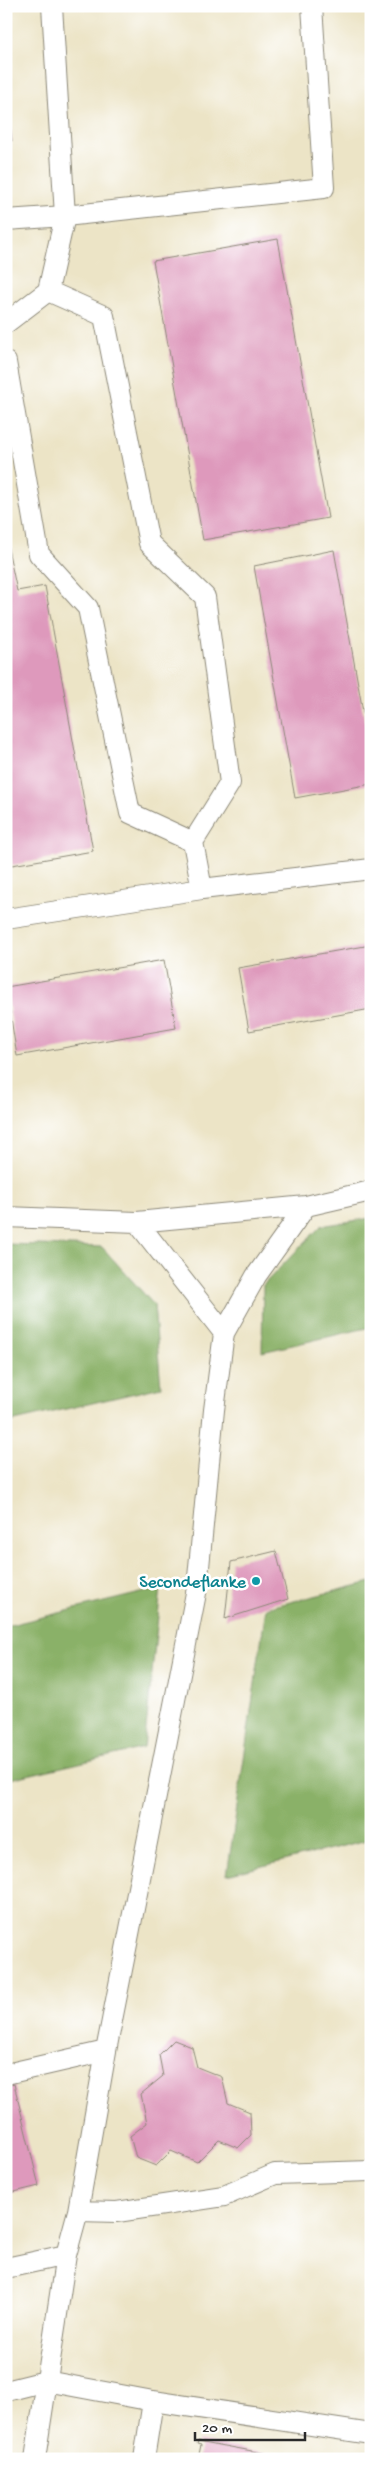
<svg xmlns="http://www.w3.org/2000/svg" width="377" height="2465" font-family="'Gochi Hand',sans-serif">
<rect width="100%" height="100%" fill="#fff"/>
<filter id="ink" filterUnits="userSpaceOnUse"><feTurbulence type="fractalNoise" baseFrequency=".02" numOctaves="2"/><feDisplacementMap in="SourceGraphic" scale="10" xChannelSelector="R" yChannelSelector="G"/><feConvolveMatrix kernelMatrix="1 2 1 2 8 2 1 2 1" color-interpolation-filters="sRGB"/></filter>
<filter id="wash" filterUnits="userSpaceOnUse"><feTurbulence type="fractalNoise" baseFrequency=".0096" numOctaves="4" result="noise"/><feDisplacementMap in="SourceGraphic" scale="20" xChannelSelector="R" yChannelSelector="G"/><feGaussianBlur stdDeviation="1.12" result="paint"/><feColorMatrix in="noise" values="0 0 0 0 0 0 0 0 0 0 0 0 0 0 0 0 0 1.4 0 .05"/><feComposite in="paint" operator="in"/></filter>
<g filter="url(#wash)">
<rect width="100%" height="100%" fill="#ece4c6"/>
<!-- forest -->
<path fill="#8ab167" stroke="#5a6e49" d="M371,1218v109l-109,25 1,-67 58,-59z
M6,1244l96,3 52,58 7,82 -155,36z
M371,1582v257l-144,36 39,-267z
M161,1588l-17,160 -138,32v-154z"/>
<g id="blocks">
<!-- building -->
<path fill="#de99bc" d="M6,89l6,52 -6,1z
M278,239l50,279 -125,22 -50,-279z
M6,539l11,52 28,-5 48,265 -81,14 -6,-30z
M334,550l37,207v27l-76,14 -41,-232z
M371,945v64l-122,22 -11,-63z
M164,960l12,68 -159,28 -11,-69z
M276,1551l12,48 -63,20 6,-57z
M174,2040l18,7 5,20 25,10 6,26 22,9 1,23 -13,13 -19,-8 -22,22 -26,-11 -15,15 -20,-8 -6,-22 17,-13 -6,-29 22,-18 -4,-21z
M14,2084l25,102 -33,8v-108z
M198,2441l70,13 -1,5h-69l3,-14 -4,-1z"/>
</g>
</g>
<g filter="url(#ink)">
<use href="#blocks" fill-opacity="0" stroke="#8c8878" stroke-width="1"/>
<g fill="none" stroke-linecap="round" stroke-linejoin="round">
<defs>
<path id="service" d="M6,220l59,-4 -13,-210
M48,291l56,25 45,227 56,54 25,186 -37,59 9,47 169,-20
M6,323l42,-32 17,-75 259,-28 -12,-182
M6,362l33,192 49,54 42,205 63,29
M6,919l196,-30
M6,1217l131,5 87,111
M137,1222l169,-16
M6,2074l100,-23
M78,2211l39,1 107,-16 51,-22 96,-3
M6,2268l60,-13
M6,2391l40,-10 107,20 218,33
M35,2459l31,-204 12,-44 28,-160 91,-463 17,-178 10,-77 32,-57 50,-70 65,-15
M144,2459l9,-58"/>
</defs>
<!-- service casing -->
<use href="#service" stroke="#8c8878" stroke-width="22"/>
<!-- service -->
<use href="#service" stroke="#fff" stroke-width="20"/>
</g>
</g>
<!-- markers -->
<circle fill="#0f9aa8" stroke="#fff" stroke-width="2" cx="256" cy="1581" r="5"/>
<g text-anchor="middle" stroke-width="5" stroke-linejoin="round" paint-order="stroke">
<!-- culture labels -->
<g font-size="18" fill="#0d838f" stroke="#fff" text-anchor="end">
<text x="246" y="1587">Secondeflanke</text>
</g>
</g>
<!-- margin -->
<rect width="377" height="2465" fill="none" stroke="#fff" stroke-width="25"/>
<!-- scale -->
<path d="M195 2432v8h110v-8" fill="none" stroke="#2b2b2b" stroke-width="2.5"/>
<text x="202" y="2432" font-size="15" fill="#2b2b2b" stroke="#ffffff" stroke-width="4" paint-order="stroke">20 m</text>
</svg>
